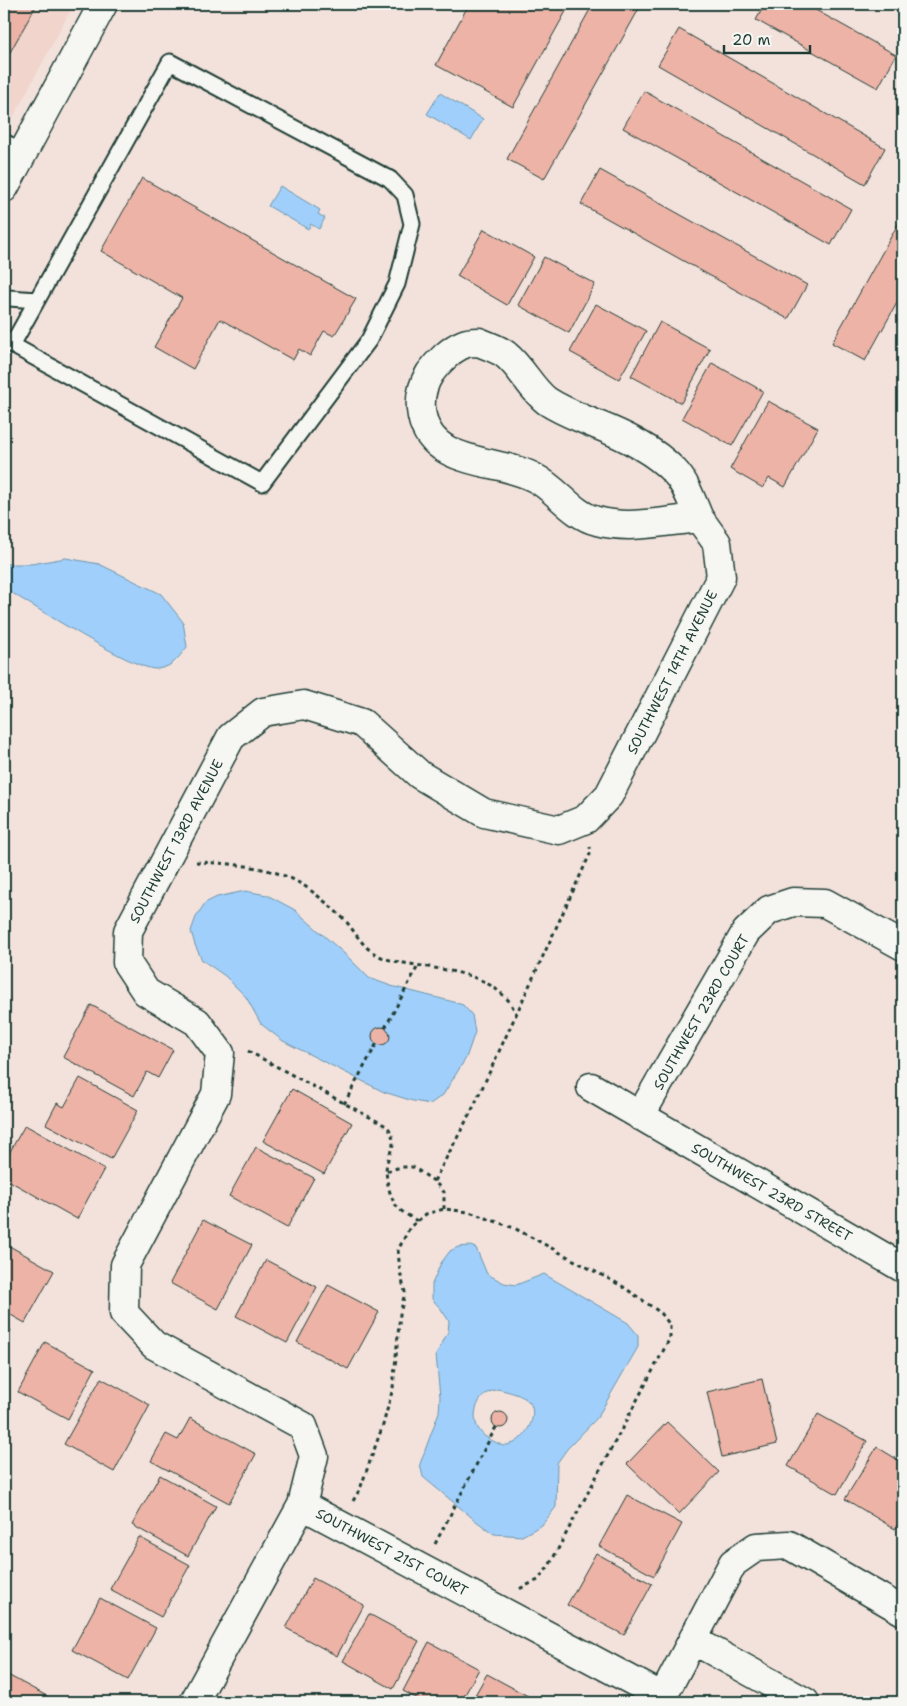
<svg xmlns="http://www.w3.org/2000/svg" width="907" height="1706" font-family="'Shantell Sans',sans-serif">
<rect width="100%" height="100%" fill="#f3e2dc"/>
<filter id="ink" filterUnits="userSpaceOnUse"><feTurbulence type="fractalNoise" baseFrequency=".02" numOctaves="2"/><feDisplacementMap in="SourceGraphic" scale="10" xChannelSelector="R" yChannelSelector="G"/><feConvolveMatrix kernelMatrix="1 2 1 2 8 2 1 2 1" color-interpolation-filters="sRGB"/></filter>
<g filter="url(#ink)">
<!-- built -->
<path fill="#f1d4cc" d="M4,4h70l-70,130z"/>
<!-- water -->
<path fill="#a0cffb" stroke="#6c95ab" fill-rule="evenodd" d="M440,93l43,26 -12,21 -44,-26z
M280,186l40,24 -2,4 7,4 -6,11 -8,-5 -3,5 -40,-23z
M66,558l33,6 62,30 22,28 4,25c-10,12 -14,20 -30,22 -20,3 -130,-67 -153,-81v-24h27z
M245,891l22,4 28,15 52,46 22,22 22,8 59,15 13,4 9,10 3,17 -9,26 -23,37 -13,9 -17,-3 -29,-9 -101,-51 -22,-17 -15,-27 -21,-21 -23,-16 -7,-15 -4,-14 5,-14 9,-14 12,-6z
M470,1246l6,2 11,26 17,9 12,2 28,-11 84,49 10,12v12l-41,71 -30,31 -10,14 -1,44 -14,18 -20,11 -28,-2 -18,-13 -53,-44 -3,-13 19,-52 1,-15 -4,-42 12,-23 1,-11 -8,-12 -9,-10v-15l9,-21 9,-12 8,-4zM498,1389c10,3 25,5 32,14 8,13 -3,33 -16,40 -3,1 -8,2 -11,3 -7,-4 -19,-8 -23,-15 -9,-11 -5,-30 7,-38 4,-2 8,-3 11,-4z"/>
<!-- building -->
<path fill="#edb3a7" stroke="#1f3d34" d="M4,4h33l-33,59z
M469,4h101l-57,103 -77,-42z
M593,4h41l6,3 -96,172 -37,-20z
M765,4h40l91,51 -18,33 -122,-68z
M679,29l206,119 -20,36 -207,-119z
M644,91l207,118 -20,36 -208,-117z
M600,170l207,115 -19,34 -207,-115z
M142,178l214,121 -22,37 -10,-5 -14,25 -11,-7 -6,11 -73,-41 -27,50 -39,-22 28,-49 -81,-47z
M903,215v77l-38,69 -33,-18z
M484,229l50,28 -27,48 -50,-29z
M544,257l51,27 -26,49 -51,-28z
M596,304l50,27 -27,48 -49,-27z
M660,322l50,27 -29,54 -50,-27z
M712,363l51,28 -31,55 -50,-28z
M768,401l50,27 -33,59 -16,-9 -6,10 -33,-19z
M91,1005l82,45 -15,28 -11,-6 -13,24 -71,-39z
M372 1036a9 9 0 1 1 18 0a9 9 0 1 1-18 0Z
M80,1078l58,32 -27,49 -65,-35 11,-21 7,4z
M292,1089l60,34 -28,51 -61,-33z
M25,1125l79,44 -27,50 -73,-41v-16z
M256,1147l58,31 -27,50 -58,-32z
M203,1220l49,25 -34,64 -48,-26z
M4,1243l50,28 -29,52 -21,-12z
M266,1260l51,27 -30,56 -51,-27z
M328,1285l51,27 -31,57 -51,-27z
M4,1326l7,4 -7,13z
M45,1342l50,27 -27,50 -50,-27z
M101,1378l49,27 -36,67 -50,-28z
M762,1379l15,65 -55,13 -15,-65z
M492 1420a8 8 0 1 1 16 0a8 8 0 1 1-16 0Z
M818,1414l49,27 -30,53 -49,-28z
M190,1418l66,36 -27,49 -78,-42 15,-27 12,6z
M667,1422l52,50 -40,42 -52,-50z
M877,1447l26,16v52l-8,14 -50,-30z
M160,1475l56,31 -28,50 -56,-31z
M627,1495l55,29 -28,52 -55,-30z
M139,1537l51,28 -29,52 -51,-28z
M596,1553l56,31 -28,51 -57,-30z
M313,1578l51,27 -27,51 -51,-28z
M100,1598l56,30 -28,52 -56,-30z
M369,1614l50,27 -26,48 -50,-28z
M429,1642l50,27 -18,33h-37l-21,-11z
M4,1673l54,29h-54z
M487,1674l50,27 -1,1h-65z"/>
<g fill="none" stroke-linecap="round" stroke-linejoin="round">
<defs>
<path id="lane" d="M4,142l19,10
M4,296l5,2 28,2
M4,340l8,5 250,138 107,-143 28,-56 15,-60 -7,-29 -15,-16 -220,-117 -158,283"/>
<path id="street" d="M4,188l99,-184
M479,342c9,4 20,7 27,13 16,13 25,34 41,46 15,10 32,16 48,23 28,11 58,25 79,47 12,12 18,31 25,47 -34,3 -69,12 -102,3 -25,-6 -40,-32 -62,-43 -36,-20 -103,-11 -113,-62 -3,-15 -1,-29 8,-43 8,-11 21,-24 34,-29 4,-2 10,-2 15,-2z
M591,1087l312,181
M640,1116l106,-184 23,-22 24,-8 32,1 78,43
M693,1640l112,62
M663,1697l-361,-192 12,-49 -11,-30 -149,-81 -30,-32 1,-48 91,-171 4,-41 -23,-31 -51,-30 -19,-29 1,-32 103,-194 32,-25 41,-7 58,18 58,52 64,38 75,17 27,-11 23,-24 112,-218 -4,-34 -18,-25
M194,1702l108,-197
M660,1702l73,-139 23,-16 33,-2 114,66"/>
</defs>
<!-- lane casing -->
<use href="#lane" stroke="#1f3d34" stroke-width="19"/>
<!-- street casing -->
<use href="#street" stroke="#1f3d34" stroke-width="31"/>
<!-- path -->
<path stroke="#1f3d34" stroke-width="3" stroke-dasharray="4 4" stroke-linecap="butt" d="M196,862c32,1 72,4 100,19 18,10 34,25 48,38 10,11 17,26 30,34 10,7 25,9 36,11 33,6 71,8 95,33 5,4 8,11 11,16
M385,1028l33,-62
M248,1051l140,76c10,18 3,19 -1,36 -3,11 3,37 11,45 5,5 13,9 19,13
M344,1104l33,-61
M387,1171l14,-4h12l21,14 10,11v17
M434,1181l38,-71 119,-258 -1,-5
M353,1501l7,-12 23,-64 10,-37 7,-74 5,-22 -5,-20 -2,-22 12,-23 16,-13 18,-5 25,3 45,16 108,58 39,27 9,12v13l-121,228 -11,14 -19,9
M435,1544l61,-117"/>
<!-- lane -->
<use href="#lane" stroke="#f6f6f2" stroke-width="15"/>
<!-- street -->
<use href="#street" stroke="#f6f6f2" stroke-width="28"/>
</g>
</g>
<g text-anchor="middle" stroke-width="4.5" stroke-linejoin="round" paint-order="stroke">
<!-- street labels -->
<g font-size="14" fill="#1f3d34" stroke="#f6f6f2">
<text transform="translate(672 672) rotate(-63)" y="5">SOUTHWEST 14TH AVENUE</text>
<text transform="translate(176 841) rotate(-62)" y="5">SOUTHWEST 13RD AVENUE</text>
<text transform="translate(701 1012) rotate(-60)" y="5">SOUTHWEST 23RD COURT</text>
<text transform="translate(772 1192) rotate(30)" y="5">SOUTHWEST 23RD STREET</text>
<text transform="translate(392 1552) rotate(28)" y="5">SOUTHWEST 21ST COURT</text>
</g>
</g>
<!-- margin -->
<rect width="907" height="1706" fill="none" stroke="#f6f6f2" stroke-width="20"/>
<rect x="10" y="10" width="887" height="1686" fill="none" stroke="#1f3d34" stroke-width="2" filter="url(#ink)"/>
<!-- scale -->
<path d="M724 45v8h86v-8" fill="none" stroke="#1f3d34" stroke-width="2.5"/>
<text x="732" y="45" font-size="15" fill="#1f3d34" stroke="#f6f6f2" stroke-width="4" paint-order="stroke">20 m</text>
</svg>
